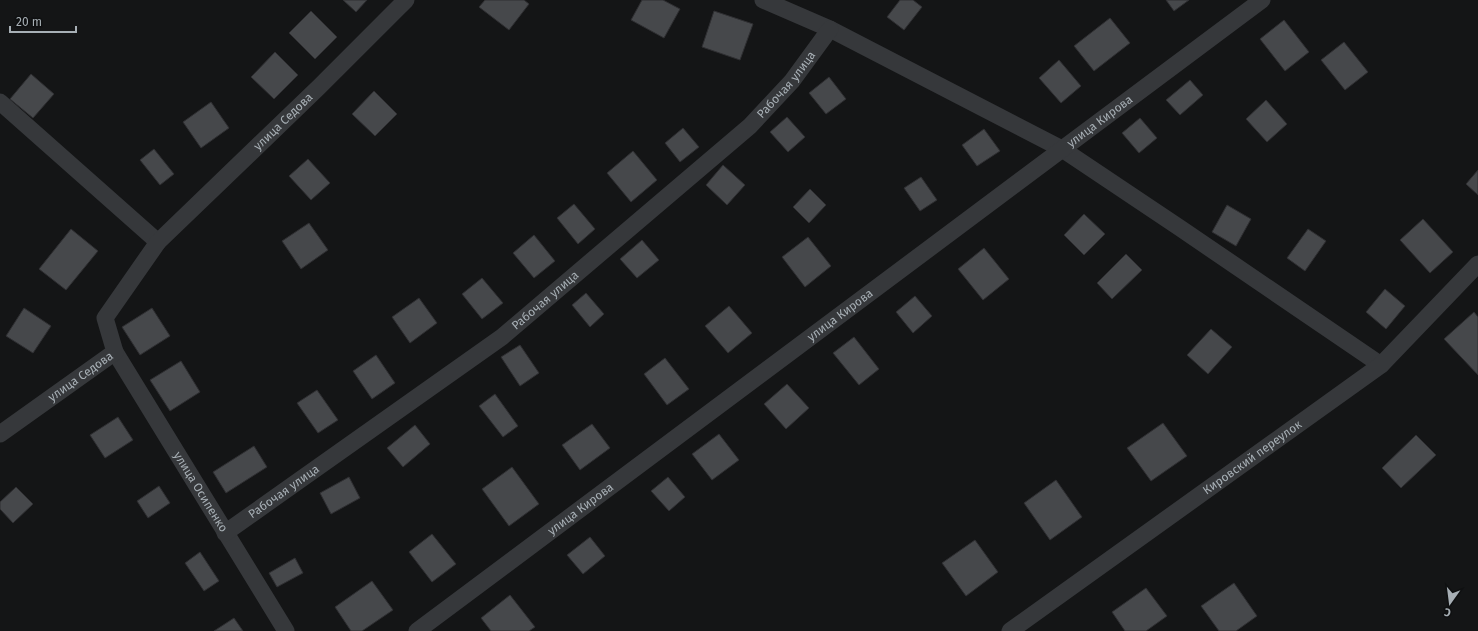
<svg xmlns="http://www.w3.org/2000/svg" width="1478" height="631" font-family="'Fira Sans',sans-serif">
<rect width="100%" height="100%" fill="#141516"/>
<!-- building -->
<path fill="#46484b" stroke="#2f2f32" d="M343,0h24l-11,12z
M485,0h39l5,4 -20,26 -30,-23z
M642,0h21l17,9 -16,29 -33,-18z
M900,0h13l9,7 -18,23 -17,-13z
M1166,0h23l-15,11z
M311,11l26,26 -22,22 -26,-26z
M714,11l39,13 -13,36 -38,-13z
M1110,18l20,25 -36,28 -20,-25z
M1284,20l25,32 -24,19 -25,-32z
M1344,42l24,30 -23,18 -24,-30z
M275,52l23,23 -24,24 -23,-22z
M1059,60l22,26 -20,17 -22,-25z
M31,74l23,20 -21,24 -23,-19z
M829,77l17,22 -20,15 -17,-21z
M1190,80l13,15 -23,20 -14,-15z
M374,91l23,23 -22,22 -23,-22z
M1266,100l21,24 -20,18 -21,-23z
M211,102l18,26 -28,20 -18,-26z
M787,117l18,20 -17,15 -18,-20z
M1140,118l17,20 -18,15 -17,-20z
M683,128l16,19 -19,15 -15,-19z
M984,129l16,22 -23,15 -15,-21z
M154,149l20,25 -14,11 -20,-25z
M633,151l24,29 -26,22 -24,-29z
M308,159l22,24 -19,17 -22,-24z
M723,165l22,20 -18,20 -21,-20z
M1478,170v25l-12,-11z
M921,177l16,23 -17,11 -16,-23z
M810,189l16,16 -17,18 -16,-16z
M574,204l21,25 -17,15 -21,-26z
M1227,205l24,14 -15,27 -24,-14z
M1084,214l21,20 -21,21 -20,-20z
M1423,219l30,33 -23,21 -30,-33z
M309,223l19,27 -27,19 -19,-28z
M71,229l27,22 -32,39 -27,-21z
M1308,229l18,12 -21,30 -18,-13z
M534,235l21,26 -21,17 -21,-25z
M808,237l23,29 -26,21 -23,-30z
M642,240l17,20 -22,18 -17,-19z
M984,248l25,31 -26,21 -25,-31z
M1126,254l16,16 -30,29 -15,-16z
M482,278l21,25 -21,16 -20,-25z
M1385,289l20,17 -19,23 -20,-17z
M586,293l18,21 -14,13 -18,-22z
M915,296l17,20 -19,17 -17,-21z
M419,298l18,25 -27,20 -18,-26z
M729,306l23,27 -24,20 -23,-27z
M24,308l27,18 -18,27 -27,-17z
M152,308l18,28 -30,19 -18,-28z
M1474,312l4,5v58l-34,-36z
M1211,329l21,18 -24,27 -21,-19z
M854,337l25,32 -20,16 -26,-32z
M520,345l19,28 -19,13 -19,-29z
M376,355l19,28 -23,16 -19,-28z
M665,358l24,31 -22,16 -23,-31z
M181,361l19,31 -30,19 -20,-31z
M787,384l22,24 -23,21 -22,-25z
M317,390l21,30 -20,13 -21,-30z
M495,394l23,32 -15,11 -24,-31z
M118,417l15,23 -28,18 -15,-23z
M1163,423l24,33 -36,25 -24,-33z
M592,424l18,24 -30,22 -18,-25z
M415,425l15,19 -27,23 -16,-19z
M719,434l20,26 -27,20 -20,-26z
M1416,435l20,20 -35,33 -19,-20z
M254,446l13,21 -41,26 -13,-21z
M512,467l27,37 -30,22 -27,-37z
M349,477l11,21 -29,16 -11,-21z
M668,477l17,20 -16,14 -18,-20z
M1056,480l26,37 -32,23 -26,-37z
M159,486l11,17 -22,15 -11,-17z
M16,487l17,17 -20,19 -13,-14v-7z
M432,534l24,30 -24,18 -23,-30z
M590,537l15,19 -22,18 -16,-19z
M975,540l23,32 -32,24 -24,-33z
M200,552l19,29 -15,10 -19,-28z
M295,558l8,15 -26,14 -8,-14z
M372,581l21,29 -31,21h-11l-16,-24z
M1234,583l23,33 -21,15h-17l-18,-25z
M1146,588l21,28 -21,15h-21l-13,-19z
M510,595l25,32 -6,4h-38l-10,-13z
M234,618l9,13h-29z"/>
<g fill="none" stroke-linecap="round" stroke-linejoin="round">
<!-- minor -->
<g stroke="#36383b" stroke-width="17">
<path d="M763,0l67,29 232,120 118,79 201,137"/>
<path d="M0,102l158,140"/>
<path id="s1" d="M115,352l171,279"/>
<path id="s2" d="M0,434l115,-82 -10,-34 53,-76 161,-155 87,-87"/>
<path id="s3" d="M225,533l277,-196 248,-211 42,-45 38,-52"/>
<path id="s4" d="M417,631l845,-631"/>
<path id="s5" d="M1010,631l371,-266 97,-101"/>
</g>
</g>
<g text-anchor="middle" stroke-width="3" stroke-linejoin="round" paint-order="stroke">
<!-- street labels -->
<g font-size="12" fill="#a7afb5" stroke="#0f1011">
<text dy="4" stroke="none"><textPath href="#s3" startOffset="720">Рабочая улица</textPath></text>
<text dy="4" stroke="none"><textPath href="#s4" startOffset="852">улица Кирова</textPath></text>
<text dy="4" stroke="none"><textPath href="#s2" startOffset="443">улица Седова</textPath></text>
<text dy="4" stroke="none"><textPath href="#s3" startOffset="396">Рабочая улица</textPath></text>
<text dy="4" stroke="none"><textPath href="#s4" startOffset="528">улица Кирова</textPath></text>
<text dy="4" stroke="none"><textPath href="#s2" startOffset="99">улица Седова</textPath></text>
<text dy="4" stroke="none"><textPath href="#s5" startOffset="298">Кировский переулок</textPath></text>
<text dy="4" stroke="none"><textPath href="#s3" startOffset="72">Рабочая улица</textPath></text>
<text dy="4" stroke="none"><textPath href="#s1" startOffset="164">улица Осипенко</textPath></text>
<text dy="4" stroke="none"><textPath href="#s4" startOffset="204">улица Кирова</textPath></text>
</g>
</g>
<!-- north arrow -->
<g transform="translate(1450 603) rotate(194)" stroke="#0f1011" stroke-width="3" paint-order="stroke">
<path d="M0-3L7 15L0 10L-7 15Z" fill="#a7afb5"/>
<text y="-6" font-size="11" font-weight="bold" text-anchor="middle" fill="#a7afb5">С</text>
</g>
<!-- scale -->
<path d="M10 26v6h66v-6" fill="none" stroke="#a7afb5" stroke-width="2"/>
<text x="16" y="26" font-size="12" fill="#a7afb5" stroke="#0f1011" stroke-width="3" paint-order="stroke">20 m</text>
</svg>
